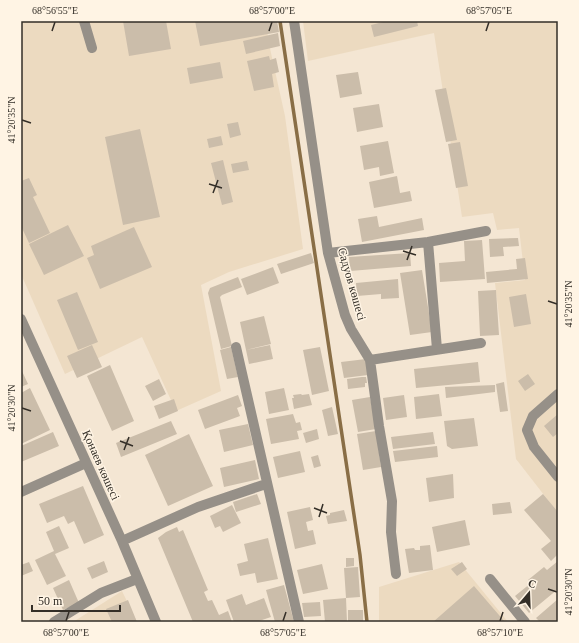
<svg xmlns="http://www.w3.org/2000/svg" width="579" height="643" font-family="'Times New Roman',serif">
<rect width="100%" height="100%" fill="#f4e6d3"/>
<!-- built -->
<path fill="#ecdac0" d="M21,21h245l3,23 16,72 18,133 -74,23 -28,13 20,106 -45,20 -34,-74 -77,37 -44,-100z
M303,21h255v492l-42,-54 -21,-176 30,-3 -6,-52 -22,2 -4,-17 -31,4 -28,-184 -126,28z
M459,562l49,60h-129v-35z
M122,591l15,31h-64z"/>
<g fill="none" stroke-linecap="round" stroke-linejoin="round">
<!-- stream -->
<path stroke="#896e46" stroke-width="3.5" d="M280,21l80,534 7,67"/>
</g>
<!-- building -->
<path fill="#cbbdaa" d="M123,21h43l5,28 -42,7z
M195,21h82l2,11 -79,14z
M387,21h30l1,5 -44,11 -3,-12z
M278,33l2,13 -34,8 -3,-13z
M269,56l1,4 6,-2 3,14 -7,2 2,13 -20,4 -7,-30z
M220,62l3,16 -33,6 -3,-16z
M358,72l4,22 -22,4 -4,-23z
M446,88l11,52 -11,2 -11,-52z
M379,104l4,23 -26,5 -4,-24z
M238,122l3,13 -11,3 -3,-14z
M140,129l20,88 -37,8 -18,-88z
M221,136l2,9 -14,3 -2,-9z
M388,141l6,32 -14,3 -1,-9 -15,3 -4,-24z
M460,142l8,44 -12,2 -8,-44z
M223,160l10,42 -11,3 -11,-42z
M247,161l2,9 -16,3 -2,-9z
M397,176l3,17 10,-2 2,10 -38,7 -5,-26z
M29,178l8,17 -4,2 17,36 -21,10 -8,-17v-45z
M377,216l2,11 43,-9 2,12 -62,12 -4,-23z
M68,225l16,31 -40,19 -15,-31z
M134,227l18,40 -52,22 -13,-31 7,-3 -3,-9z
M518,238l1,8 -16,1 1,9 -14,1 -1,-18z
M482,240l3,39 -45,3 -1,-19 26,-2 -1,-20z
M311,253l3,10 -33,11 -4,-10z
M410,253l1,13 -61,5 -1,-14z
M525,258l3,21 -41,4 -1,-11 31,-3 -1,-10z
M273,267l6,16 -32,12 -6,-16z
M422,270l10,62 -22,3 -10,-62z
M238,277l4,10 -20,8 -2,2 12,49 -11,3 -13,-56 2,-5z
M398,279l1,19 -18,1v-5l-24,2 -1,-13z
M496,290l3,45 -19,1 -2,-45z
M77,292l21,50 -20,8 -21,-50z
M526,294l5,30 -17,3 -5,-30z
M264,316l7,28 -25,6 -6,-28z
M92,345l10,22 -25,11 -10,-22z
M270,345l3,14 -24,5 -3,-14z
M231,347l7,30 -11,2 -7,-29z
M320,347l9,44 -17,4 -9,-45z
M366,359l2,16 -24,3 -3,-16z
M478,362l2,20 -64,6 -2,-19z
M110,365l24,56 -22,10 -25,-55z
M21,369l7,15 -7,3z
M528,374l7,10 -10,7 -7,-10z
M362,377h4l1,6h-2v4l-17,2 -1,-10z
M159,379l7,15 -13,7 -8,-15z
M504,382l4,29 -8,1 -4,-28z
M495,385v7l-49,6 -1,-11z
M30,388l20,42 -29,14v-51z
M284,388l5,22 -20,4 -4,-22z
M301,394l1,1 7,-1 3,11 -18,4 -2,-11h2l-1,-3z
M439,394l3,22 -26,3 -2,-22z
M238,395l4,11 -5,2 3,8 -35,13 -7,-19z
M404,395l3,22 -21,3 -3,-22z
M370,397l6,32 -18,3 -6,-32z
M174,399l4,12 -19,8 -5,-13z
M332,407l6,27 -10,2 -6,-26z
M293,414l3,9 4,-1 2,8 -5,1 2,8 -28,5 -5,-25z
M558,414v19l-5,4 -9,-11z
M474,418l4,28 -26,3 -5,-3 -3,-25z
M171,421l6,13 -56,23 -5,-14z
M248,424l5,21 -29,7 -5,-22z
M317,429l2,10 -13,4 -3,-10z
M376,431l5,36 -18,3 -6,-36z
M53,432l6,14 -38,16v-16z
M433,432l2,12 -42,5 -2,-12z
M189,434l24,52 -45,20 -23,-51z
M437,446l1,11 -43,5 -2,-11z
M300,451l5,21 -27,6 -5,-21z
M318,455l3,11 -7,2 -3,-11z
M255,460l4,19 -35,8 -4,-19z
M453,474l1,24 -25,4 -3,-24z
M83,486l21,49 -20,9 -10,-23 -6,3 -4,-8 -17,7 -8,-19z
M257,494l4,10 -25,8 -3,-10z
M543,494l15,18v42l-7,7 -10,-12 10,-8 -27,-31z
M510,502l2,11 -19,2 -1,-11z
M232,505l9,18 -18,9 -3,-6 -5,2 -5,-12z
M310,507l3,13 -7,2 2,9 5,-1 3,14 -21,5 -8,-37z
M344,510l3,11 -19,3 -2,-8 4,-1v-2z
M465,520l5,25 -33,7 -5,-25z
M59,526l10,22 -14,6 11,22 -19,9 -12,-25 19,-9 -8,-19z
M177,527l2,5 4,-2 25,60 -4,2 4,9 4,-1 7,15 9,-4 4,11h-39l-35,-84 8,-6z
M268,538l10,41 -21,4 -2,-10 -15,3 -3,-12 11,-3 -4,-17z
M430,545l3,25 -24,3 -4,-24 9,-1 1,2h5v-4z
M346,558h8v8l-8,1z
M104,561l4,11 -16,7 -5,-11z
M558,561v28l-29,24 -14,-17 16,-13 -3,-3 16,-13 3,3z
M29,562l4,9 -12,5v-11z
M462,562l5,7 -10,7 -6,-7z
M322,564l6,25 -25,5 -6,-24z
M358,567l2,30 -14,1 -2,-30z
M69,580l10,23 -16,7 -10,-22z
M284,585l10,37h-19l-9,-32z
M474,586l31,36h-72z
M242,594l4,11 18,-7 7,19 -15,5h-22l-8,-22z
M346,598l1,24h-22l-2,-22z
M558,599v23h-18l-4,-4z
M128,600l9,22h-25l-6,-13z
M320,602l1,14 -17,1 -2,-14z
M348,610h15v12h-15z"/>
<g fill="none" stroke-linecap="round" stroke-linejoin="round">
<!-- minor -->
<path stroke="#969088" stroke-width="10" d="M84,21l8,27
M294,21l34,232 17,62 6,14 19,31 9,66 13,75 -1,31 5,42
M428,242l9,107
M328,253l100,-11 58,-11
M21,319l101,222 34,81
M236,347l63,275
M370,360l111,-17
M558,394l-25,22 -6,14 7,17 24,30
M21,492l65,-29
M122,541l76,-34 68,-23
M490,579l35,43
M54,622l47,-29 36,-14"/>
</g>
<!-- ticks -->
<path fill="none" stroke="#332e27" stroke-width="1.5" d="M52,31l3,-9M269,31l3,-9M486,31l3,-9M22,120l9,3M209,184l13,4M213,193l5,-13M403,251l13,4M407,260l5,-14M548,301l9,3M22,408l9,3M120,441l13,5M124,450l5,-13M314,508l13,5M319,517l4,-13M548,589l9,3M66,621l3,-9M283,621l3,-9M500,621l3,-9"/>
<g text-anchor="middle" stroke-width="3" stroke-linejoin="round" paint-order="stroke">
<!-- street labels -->
<g font-size="12" fill="#332e27" stroke="#fff4e4">
<text transform="translate(352 284) rotate(74)" y="4">Садуов көшесі</text>
<text transform="translate(101 465) rotate(66)" y="4">Қонаев көшесі</text>
</g>
</g>
<!-- border -->
<rect width="579" height="643" fill="none" stroke="#fff4e4" stroke-width="44"/>
<!-- north arrow -->
<g transform="translate(529 593) rotate(19)" stroke="#fff4e4" stroke-width="3" paint-order="stroke">
<path d="M0-3L7 15L0 10L-7 15Z" fill="#332e27"/>
<text y="-6" font-size="11" font-weight="bold" text-anchor="middle" fill="#332e27">С</text>
</g>
<!-- scale -->
<path d="M32 605v6h88v-6" fill="none" stroke="#332e27" stroke-width="2"/>
<text x="38" y="605" font-size="12" fill="#332e27" stroke="#fff4e4" stroke-width="3" paint-order="stroke">50 m</text>
<rect x="22" y="22" width="535" height="599" fill="none" stroke="#332e27" stroke-width="1.5"/>
<g font-size="10" text-anchor="middle" fill="#332e27">
<text x="55" y="14">68°56'55"E</text>
<text x="272" y="14">68°57'00"E</text>
<text x="489" y="14">68°57'05"E</text>
<text transform="translate(11 120) rotate(-90)" y="4">41°20'35"N</text>
<text transform="translate(568 304) rotate(-90)" y="4">41°20'35"N</text>
<text transform="translate(11 408) rotate(-90)" y="4">41°20'30"N</text>
<text transform="translate(568 592) rotate(-90)" y="4">41°20'30"N</text>
<text x="66" y="636">68°57'00"E</text>
<text x="283" y="636">68°57'05"E</text>
<text x="500" y="636">68°57'10"E</text>
</g>
</svg>
